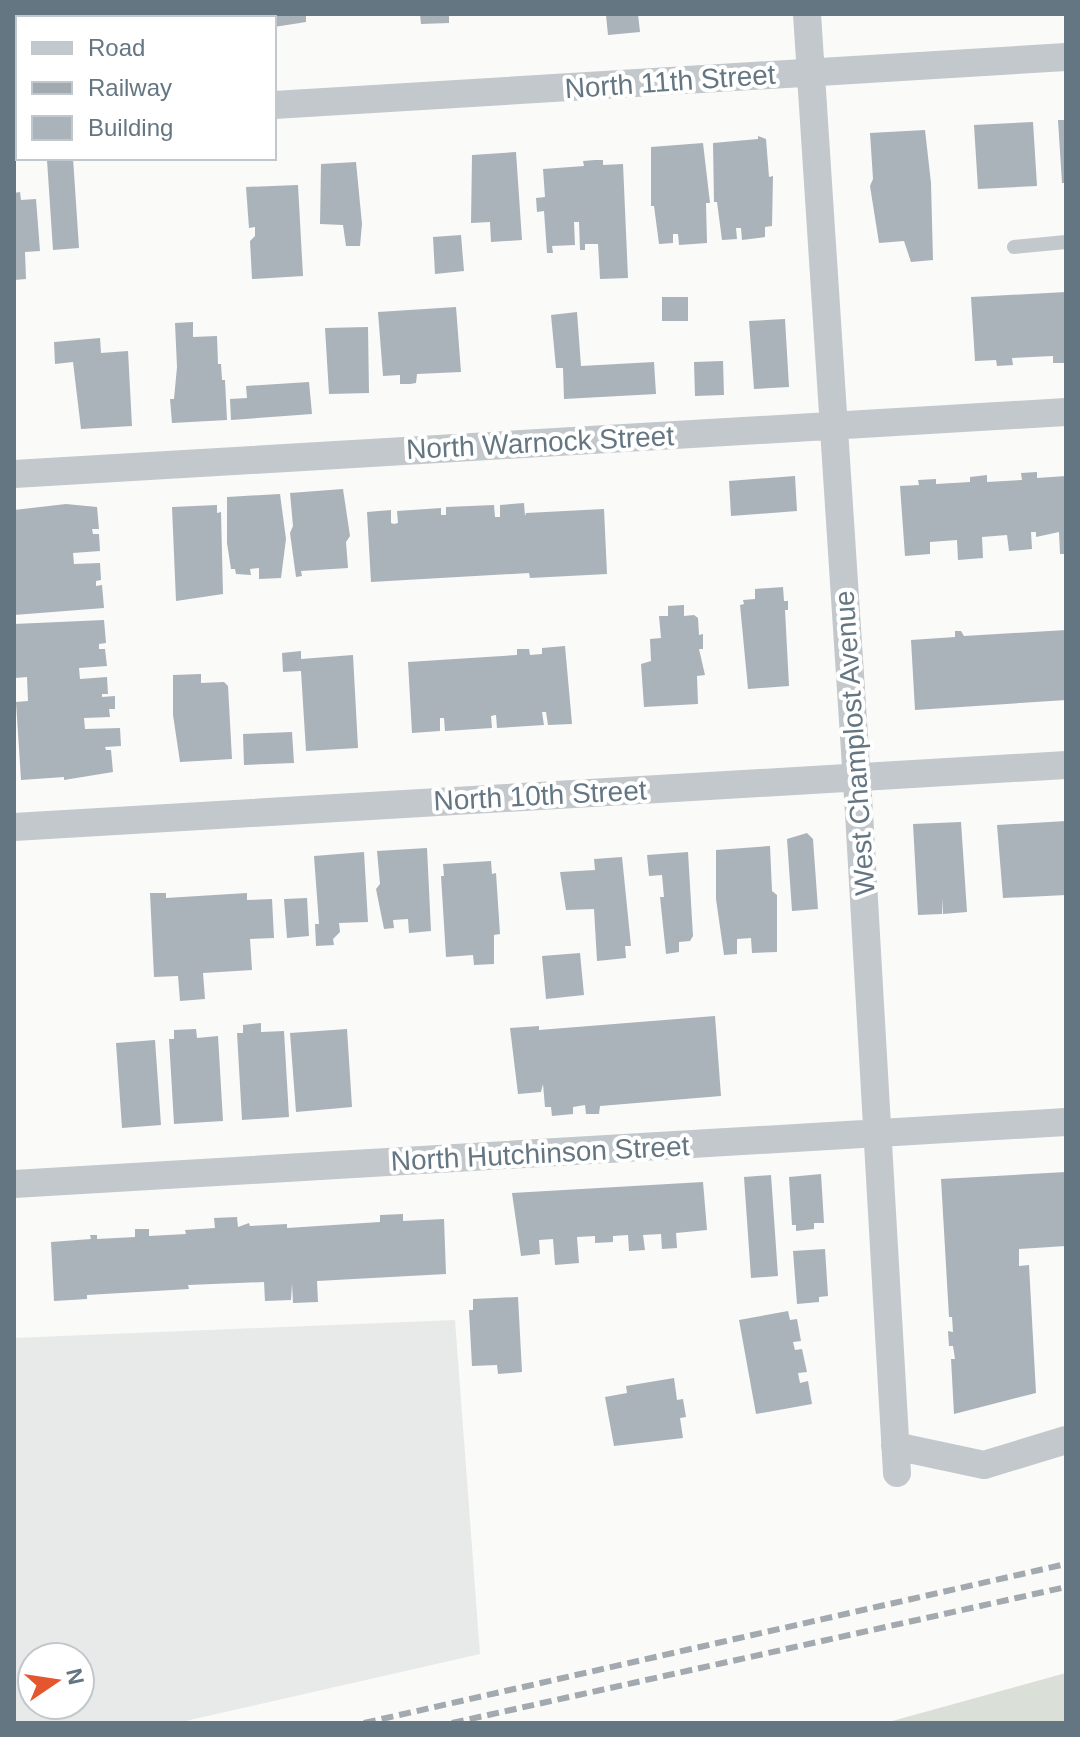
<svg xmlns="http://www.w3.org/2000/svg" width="1080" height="1737" font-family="Helvetica,sans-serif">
<rect width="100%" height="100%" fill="#fafaf8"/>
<!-- built -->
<path fill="#e8e9e9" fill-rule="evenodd" d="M455,1320l25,334 -303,69h-163v-385zM32,1657h48v48h-48z"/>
<!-- green -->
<path fill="#dadfd7" d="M1066,1673v50h-181z"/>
<!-- building -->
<path fill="#aab3b9" d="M14,14h12l2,4h-10v52h-4z
M36,14h54v4h-55z
M204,14h102v8l-32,5v-9h-70z
M420,14h29v9l-28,1z
M638,14l2,18 -32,3 -2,-20z
M1058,120h8v63h-4z
M1033,122l4,64 -59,3 -4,-64z
M925,130l6,53 2,77 -22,2 -7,-21 -25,2 -9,-57 3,-7 -3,-46z
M758,136l8,3 3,38 4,-1 -1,50 -7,1v10l-23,3 -1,-12h-5l1,11 -15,1 -5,-38h-3l-1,-59 45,-4z
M703,143l7,60h-4l1,40 -28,2 -1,-11h-5v9l-14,1 -5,-38h-3v-59z
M516,152l6,88 -31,2 -1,-20 -19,1 1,-68z
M73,158l6,90 -26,2 -6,-90z
M595,160h8v5l20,-1 5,114 -28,1 -2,-35h-13v6h-5l-1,-28h-5l1,23 -23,1 1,7h-6l-3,-42 -7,1 -1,-14 9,-1 -2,-28 41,-3 -1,-5z
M356,162l6,62 -2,22h-14l-3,-21 -23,-1 1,-60z
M298,185l5,91 -51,3 -2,-38 5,-5v-9l-6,1 -3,-41z
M20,192l1,8 15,-1 4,52 -15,1 1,27 -12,1v-87z
M461,235l3,36 -29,3 -2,-37z
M1066,292v71h-13v-7l-41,2 1,7 -16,1 -1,-6 -21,1 -4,-64z
M662,297h26v24h-26z
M456,307l5,65 -44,2 -1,9 -6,1h-10v-9l-17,1 -5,-64z
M577,312l4,54 73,-4 2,32 -92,5 -1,-31h-7l-5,-53z
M785,319l4,68 -35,2 -5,-68z
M193,322v15l24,-1 1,28h3l1,16h3l2,40 -55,3 -2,-24h4l3,-32 -2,-44z
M368,327l1,66 -40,1 -4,-66z
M100,338l1,15 27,-2 4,75 -51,3 -8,-67 -18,2 -1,-22z
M723,361l1,34 -29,1 -1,-34z
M309,382l3,32 -81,6 -1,-21 17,-1 -1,-12z
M1037,472v6l29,-2v78h-6l-1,-22 -23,5v-5h-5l1,17 -23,2 -2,-16 -25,2 1,21 -25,2 -1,-20 -27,2v12l-25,2 -5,-70 19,-1 -1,-5 18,-1v5l34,-2v-5l17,-2v7l35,-2 -1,-7z
M795,476l2,35 -66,5 -2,-35z
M343,489l7,47 -4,6 2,26 -47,3 1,5 -6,1 -6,-44 3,-7 -3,-33z
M280,494l6,45 -5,39 -22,1v-11l-9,1 1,6 -15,-1 -1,-5h-4l-4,-26v-46z
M524,503l1,13 1,-3 78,-4 3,65 -77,4 -1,-5 -158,9 -4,-70 24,-2v13l3,1 4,-1 -1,-12 44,-3v7h5v-8l48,-2 1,12h5v-12z
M66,504l31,3 2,22h-7l1,5h6l1,17 -27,2 1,11 26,-1 1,17 -5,1v5l6,-1 2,23 -90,7v-105z
M217,505v8l4,-1 2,82 -47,7 -4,-94z
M783,587l1,14h4v9h-3l4,76 -41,3 -8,-84 4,-1 -1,-4 12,-1v-10z
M684,605v11l10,-1 4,3 1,17 4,-1v15h-4l6,26 -8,1 1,28 -54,3 -3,-43 10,-3 -1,-22 11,-1 -2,-22h9v-10z
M104,620l2,23 -7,1v5h6l2,17 -28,2 1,11 27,-2 1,17h-6v3l13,-1v13h-6l1,8 -26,1 1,11 35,-1 1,18 -16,1 1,3h5l2,22 -49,8v-3l-43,3 -5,-78 12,-1 -1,-24 -12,1 -1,-54z
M1066,630v70l-151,10 -4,-70 44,-3v-6h6l3,5z
M565,646l7,78 -24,1 -2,-13h-4l2,13 -47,3 -1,-13 -5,1 1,12 -47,3 -1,-13h-4v13l-28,2 -4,-71 109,-7v-6h12l1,6 12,-1v-6z
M301,651v8l52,-4 5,93 -52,3 -5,-80 -18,1 -1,-19z
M201,674v9l23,-1 4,4 4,73 -52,3 -7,-47v-40z
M292,732l2,31 -50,2 -1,-31z
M1066,821v74l-63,3 -6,-73z
M961,822l6,90 -24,2v-16l-1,16 -24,1 -5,-91z
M807,833l6,6 5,70 -26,2 -5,-72z
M770,846l2,45 5,4v57l-25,1 -1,-15 -14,1v15l-13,1 -8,-56v-49z
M427,848l4,83 -22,2 -1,-14 -15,1 1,8 -10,1 -8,-40 4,-5 -3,-33z
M364,852l4,70 -29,1 1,9 -7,7 1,6 -18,1 -1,-22h4l-5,-68z
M688,852l5,84 -3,5 -11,1v10l-13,2 -6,-57h4l-2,-22 -13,1 -2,-21z
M622,857l9,89h-6l1,12 -29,3 -3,-52 -28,1 -6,-38 35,-2 -1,-11z
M491,861l1,13 4,-1 4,61 -6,1v29l-20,1 -1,-10 -27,2 -5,-81h3l-1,-12z
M150,893h16v5l81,-5v7l25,-1 2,39 -24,1 2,31 -49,3 2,26 -25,2 -2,-25 -24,1z
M307,898l2,38 -22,2 -3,-39z
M580,953l4,42 -38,4 -4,-43z
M715,1016l6,80 -121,10 -1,8h-13l-1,-9 -12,2v7l-21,2 -1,-9h-6l-2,-23 -2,8 -23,2 -8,-66 29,-2v4z
M261,1023v9l23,-1 5,86 -47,3 -5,-87h6v-8z
M196,1029l1,9 21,-2 5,85 -49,3 -5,-85h5v-9z
M347,1029l5,78 -56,5 -6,-79z
M155,1040l6,85 -39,3 -6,-85z
M1066,1172v74l-47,3v17l10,-1 7,128 -82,21 -3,-55h4l-2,-13h-4l-1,-15 5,1 -1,-15h-3l-8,-138z
M821,1174l3,49h-10v6l-18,2v-6h-4l-3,-48z
M771,1175l7,101 -27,2 -7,-101z
M703,1182l4,48 -31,3 1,15 -15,1 -1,-15 -18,1 2,15 -16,1 -1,-16 -15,1v6l-18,1v-7l-18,1 2,26 -24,2 -2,-26 -14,1 1,14 -19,2 -9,-63z
M403,1214v7l41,-2 2,55 -129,7 1,21 -25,1 -1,-20 -1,17 -26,1 -1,-19 -76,3 1,4 -102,6v4l-33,2 -3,-59 40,-3 -1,-4h7v4l38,-2v-8h14v7l37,-2 -1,-4 30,-2 -1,-10 23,-1 1,10 11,-4 1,3 37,-2v4l93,-6v-7z
M825,1249l3,47 -9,1v5l-22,2 -4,-53z
M518,1297l4,75 -24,2 -1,-9 -25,1 -3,-56h4v-11z
M788,1311l2,9 7,-1 4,22 -8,1 2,8 7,-1 5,23 -9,1 2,10 8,-2 4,23 -56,10 -17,-94z
M674,1378l3,22 6,-1 3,18 -6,1 3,20 -69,8 -9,-49 22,-4 -1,-7z"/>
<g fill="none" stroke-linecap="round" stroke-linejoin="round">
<!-- service -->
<path stroke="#c3c8cc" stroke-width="14" d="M1014,247l52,-5"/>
<!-- minor -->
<path stroke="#c3c8cc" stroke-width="28" d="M807,14l52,799 38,660
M274,105l792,-48
M14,121h4
M14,474l1052,-62
M14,827l1052,-62
M14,1184l1052,-62
M895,1446l89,19 82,-25"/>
<!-- rail -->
<path stroke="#a2aab0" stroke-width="6" stroke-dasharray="12 6" stroke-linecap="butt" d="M364,1723l702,-159
M452,1723l614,-136"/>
</g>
<g text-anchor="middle" stroke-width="8" stroke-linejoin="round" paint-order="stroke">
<!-- street labels -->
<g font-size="28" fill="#657683" stroke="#fff">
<text transform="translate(670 81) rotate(-4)" y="10">North 11th Street</text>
<text transform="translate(540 442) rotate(-3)" y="10">North Warnock Street</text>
<text transform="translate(854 743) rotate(-94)" y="10">West Champlost Avenue</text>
<text transform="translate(540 795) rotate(-3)" y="10">North 10th Street</text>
<text transform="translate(540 1153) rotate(-3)" y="10">North Hutchinson Street</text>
</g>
</g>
<!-- border -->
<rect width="1080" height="1737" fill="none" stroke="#657683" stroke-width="32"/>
<!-- legend -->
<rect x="16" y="16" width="260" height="144" fill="#ffffff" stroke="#c1c8cd" stroke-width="2"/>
<rect x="32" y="42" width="40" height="12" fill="#c3c8cc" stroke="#c1c8cd" stroke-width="2"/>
<text x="88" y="56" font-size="24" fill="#657683">Road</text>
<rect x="32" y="82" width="40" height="12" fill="#a2aab0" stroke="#c1c8cd" stroke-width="2"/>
<text x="88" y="96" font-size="24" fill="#657683">Railway</text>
<rect x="32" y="116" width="40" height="24" fill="#aab3b9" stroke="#c1c8cd" stroke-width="2"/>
<text x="88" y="136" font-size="24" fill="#657683">Building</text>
<!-- north arrow -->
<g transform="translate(56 1681) rotate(77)"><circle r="38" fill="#ffffff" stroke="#c1c8cd" stroke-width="2"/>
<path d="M0-6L14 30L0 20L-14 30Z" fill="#e4572e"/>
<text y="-12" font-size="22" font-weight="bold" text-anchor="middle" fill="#657683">N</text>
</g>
</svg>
